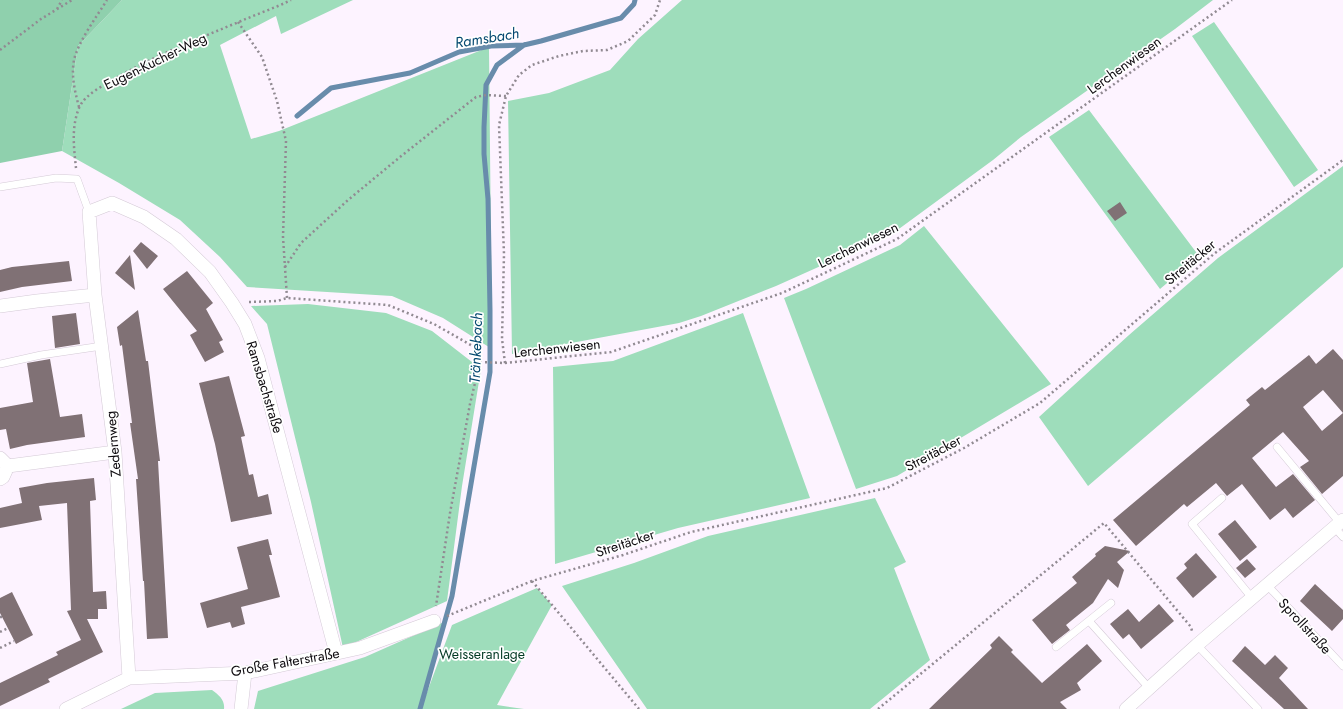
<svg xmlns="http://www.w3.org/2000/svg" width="1343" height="709" font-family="Jost,sans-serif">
<rect width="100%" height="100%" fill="#fdf3ff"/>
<!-- green -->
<path fill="#9eddbb" d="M122,0h231l-72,34 -5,-18 -56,29 31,94 28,-8 210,-84 3,302 -49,-31 -51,-22 -145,-9 -27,-30 -40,-37 -61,-37 -57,-32 16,-105z
M682,0h531l-38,29 -154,108 -28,23 -101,74 -116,52 -75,30 -22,7 -167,31 -4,-253 41,-8 61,-23 28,-31z
M1214,22l104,148 -24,17 -102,-151z
M1089,110l110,146 -39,33 -111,-152z
M1343,166v101l-255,219 -49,-69 90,-82 89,-77z
M924,226l127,158 -154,92 -41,13 -72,-191 22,-9 94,-44z
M308,304l78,9 46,18 49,38 -19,117 -15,115 -104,47 -32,-146 -44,-178 -16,-18z
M743,313l67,185 -132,30 -123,36 -2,-197 60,-6z
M875,498l31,64 -12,6 36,92 -60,49h-223l-85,-123 72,-23 74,-27z
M537,588l15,17 -55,100 27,4h-270l4,-18 107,-34 79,-35 -20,72 2,1 26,-70z
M212,690c7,5 13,10 12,19h-103l34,-16z"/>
<!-- forest -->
<path fill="#8fd0ad" d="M0,0h122l-44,46 -16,105 -62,12z"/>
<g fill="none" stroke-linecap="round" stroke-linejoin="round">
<!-- stream -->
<path stroke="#688cab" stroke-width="5" d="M297,116l34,-28 79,-15 49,-21 32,-6 33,-1 17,-4 80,-23 13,-14 1,-4
M420,709l32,-113 38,-224v-62l-2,-111 -4,-45v-27l2,-42 11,-20 27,-20"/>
</g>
<!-- building -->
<path fill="#807175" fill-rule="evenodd" d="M1120,202l7,11 -12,8 -8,-10z
M141,242l17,14 -11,13 -14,-18z
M130,255l5,35 -20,-17z
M69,261l3,20 -50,6 -22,5v-22l12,-3z
M187,271l26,32 -7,6 17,31 -4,2 5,10 -19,10 -15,-27 7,-4 -34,-42z
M138,310l8,51h2l12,100h-2l10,177 -21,1 -3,-58h-1l-7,-102h2l-8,-56h2l-10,-78 -2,1 -3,-19z
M76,313l4,31 -25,4 -3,-32z
M1333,349l10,11v116l-21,18 -22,-27 9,-6 -26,-29 -31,26 24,29 17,-13 22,26 -22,18 -8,-10 -15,12 -28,-36 -15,12 -11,-13 -29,24 -3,-3 -48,42 -23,-26 137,-115 -4,-5 16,-13 3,3 44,-35 7,9zM1323,390l20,23 -21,18 -19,-24z
M50,359l10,58 22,-3 3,23 -58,8 -17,4 -4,-20 -6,1v-22l33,-6 -6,-39z
M229,376l16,60 -4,1 8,38 4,-1 5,23 10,-3 4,20 -41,8 -16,-78 -16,-61z
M94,478l2,22 -6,1 3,91 13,-1 1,18h-9v10h-11l16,33 -55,27 2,3 -50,24v-23l58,-28 -2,-3 25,-12 -14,-29 4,-1 -4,-107 -28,3 3,14 -42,8v-20l22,-5 -3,-15 28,-5z
M1235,520l22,27 -17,14 -22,-27z
M268,539l4,16h-3l11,42 -39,10 4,17 -13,4 -2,-6 -23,6 -7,-25 48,-14 -11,-42z
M1105,546l25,5 -13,11 7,8 -6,18 -10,-9 -15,24 -27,22 4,5 -18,14 -20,-24 45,-37 -5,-6 24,-21 -1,-2z
M1196,553l21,24 -24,21 -17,-20 11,-10 -3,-4z
M1247,559l9,10 -11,9 -9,-10z
M1315,584l28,26v9l-11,12 -32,-30z
M12,592l21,43 -17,9 -16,-31v-15z
M1159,604l15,17 -33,28 -12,-15 -6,5 -13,-15 18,-15 11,13z
M999,636l14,14 -2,2 31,31 45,-39 15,17 -25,22 4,7 -21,12 7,7h-138l63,-61 -2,-3z
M1245,646l20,19 10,-10 13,13 -9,10 29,31h-24l-52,-48z"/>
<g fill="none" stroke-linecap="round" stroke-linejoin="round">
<defs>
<path id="lane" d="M0,187l56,-9 21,1 12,33
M0,364l41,-9 61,-9
M1277,447l63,76
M1222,498l-30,26 60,74
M1334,527l9,10
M1267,585l76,81
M1089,621l60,67
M1197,645l61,64
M1056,647l55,-44"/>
<path id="street" d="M0,306l37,-5 58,-6
M0,458l8,8 107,-14
M0,479l3,-2 5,-11
M129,678l-14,-226 -20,-157 -6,-83 23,-9 32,14 32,22 34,33 22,31 13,21 13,34 78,295
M66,709l63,-31 116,-5 115,-25 74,-27
M241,709l4,-36
M1126,709l71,-64 146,-125"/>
</defs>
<!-- lane casing -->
<use href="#lane" stroke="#d4cad6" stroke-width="8"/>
<!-- street casing -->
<use href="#street" stroke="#d4cad6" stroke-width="14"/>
<!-- path -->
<path stroke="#918a92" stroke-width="2.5" stroke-dasharray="2 3" stroke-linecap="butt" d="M57,9l5,-9
M238,22l24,35 15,44 9,40 -3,96 4,61
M0,50l41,-31 31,-19
M79,107c-4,-15 -8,-31 -5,-47 4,-18 23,-44 33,-60
M76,168c-2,-20 -5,-40 3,-60 6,-14 24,-22 37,-30 40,-23 82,-39 125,-57 16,-7 34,-13 50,-21
M285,267l16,-24 47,-43 52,-43 76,-60 10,-2 20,1
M249,302l28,-1 10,-3 101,7 46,19 42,24 4,14 -10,42 -20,109 -14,93
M480,362l25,1 106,-11 171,-59 115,-54 335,-239
M505,363l-3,-24 2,-85 -5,-129 7,-29 13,-21 13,-10 27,-9 24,-5 24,-1 21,-9 27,-26 5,-15
M532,581l107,128
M447,616l85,-35 91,-26 68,-23 196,-44 77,-40 76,-45 175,-150 128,-93
M0,617h2
M0,632l8,-4
M0,648l14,-7
M878,709l226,-186 87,104 1,4"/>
<!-- lane -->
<use href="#lane" stroke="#fff" stroke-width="7"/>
<!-- street -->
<use href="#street" stroke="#fff" stroke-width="13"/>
</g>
<g text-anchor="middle" stroke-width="3.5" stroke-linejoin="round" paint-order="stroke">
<!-- street labels -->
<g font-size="14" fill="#0e0b0f" stroke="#fff">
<text transform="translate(155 61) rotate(-26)" y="5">Eugen-Kucher-Weg</text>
<text transform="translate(1124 65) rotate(-36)" y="5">Lerchenwiesen</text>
<text transform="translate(858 245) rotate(-26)" y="5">Lerchenwiesen</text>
<text transform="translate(1190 262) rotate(-40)" y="5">Streitäcker</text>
<text transform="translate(557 348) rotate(-6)" y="5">Lerchenwiesen</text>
<text transform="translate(265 387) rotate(73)" y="5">Ramsbachstraße</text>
<text transform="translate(113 444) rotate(-95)" y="5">Zedernweg</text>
<text transform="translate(933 453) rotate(-28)" y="5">Streitäcker</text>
<text transform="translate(625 543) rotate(-18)" y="5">Streitäcker</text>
<text transform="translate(1305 626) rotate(47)" y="5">Sprollstraße</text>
<text transform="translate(285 662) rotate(-10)" y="5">Große Falterstraße</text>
</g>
<!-- park labels -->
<g font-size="14" fill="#033a24" stroke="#fff">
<text x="482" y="659">Weisseranlage</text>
</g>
<!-- water labels -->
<g font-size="15" font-style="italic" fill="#054970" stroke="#fff">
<text transform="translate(487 38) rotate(-9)" y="5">Ramsbach</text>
<text transform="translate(476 348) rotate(-88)" y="5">Tränkebach</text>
</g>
</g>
</svg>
